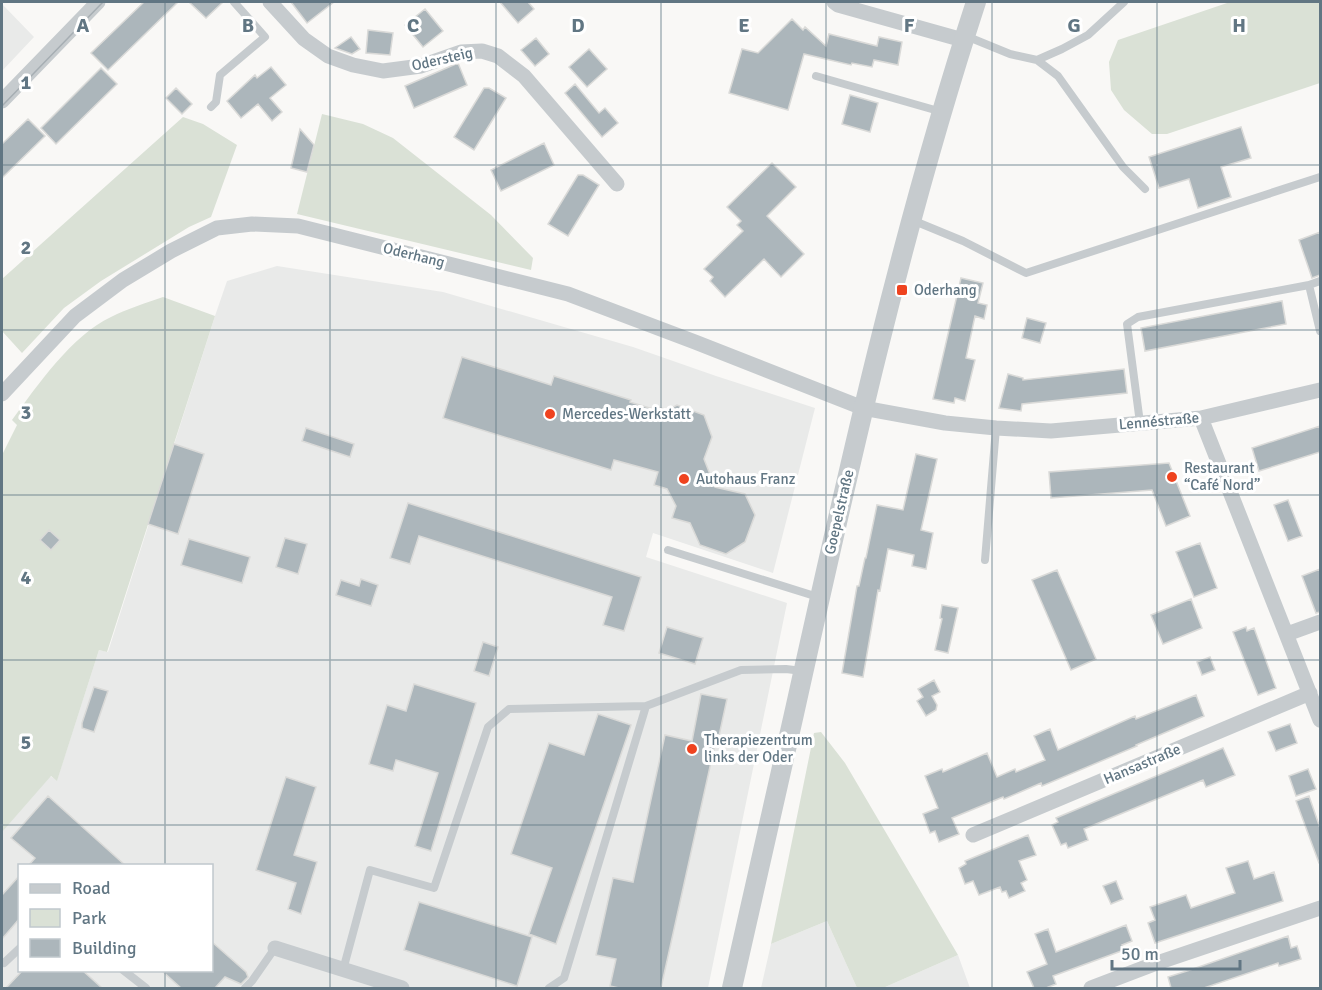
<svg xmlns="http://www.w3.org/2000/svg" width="1322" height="990" font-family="Signika,sans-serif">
<rect width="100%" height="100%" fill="#f9f8f6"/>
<!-- built -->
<path fill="#e9eae9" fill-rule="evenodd" d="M2,4l32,33 -32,34z
M277,266l166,26 190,55 83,29 99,32 -42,165 -120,-40 -7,24 141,46 -79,385h-706v-163l44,-51 11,6 42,-130 9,2 107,-336 12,-35zM20,866h192v104h-192z
M827,921l30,67h-96l10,-44z
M958,955l12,33h-87z"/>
<!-- green -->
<path fill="#dae1d6" d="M1230,2h90v81l-153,51h-15l-28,-24 -13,-20 -2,-28 9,-22z
M322,114l41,10 30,14 98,77 42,43 -2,12 -234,-56z
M183,117l20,7 34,21 -26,72 -22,10 -88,54 -37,27 -42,45 -20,-22v-52z
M163,297l52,19 -108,336 -8,-2 -42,131 -6,-5 -49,56v-377l15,-30 -5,-5c25,-34 60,-85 99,-103 16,-8 35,-14 52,-20z
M821,732l24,31 113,192 -75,33h-26l-30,-67 -56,23 43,-211z"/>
<!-- building -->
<path fill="#acb6bb" stroke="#dadad8" stroke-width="1.5" d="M144,2h34l-70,68 -17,-17z
M189,2h34l-17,16z
M291,2h43l-27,21z
M500,2h28l6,7 -16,14z
M425,9l18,22 -20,16 -18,-22z
M792,19l11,11 2,-3 21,19 3,-12 48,12 2,-9 23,5 -4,23 -24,-5 -2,7 -20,-4 -1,2 -47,-11 -16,56 -59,-17 13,-44 16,4z
M368,30l25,3 -3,22 -24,-2z
M351,37l9,12 -8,5 -17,-6z
M536,38l13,16 -14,12 -14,-16z
M589,49l18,20 -20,18 -18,-20z
M458,63l9,22 -53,23 -9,-22z
M271,67l15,18 -16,13 12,14 -10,9 -14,-17 -17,14 -14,-17 28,-26 2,3z
M101,68l16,16 -61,60 -15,-16z
M575,84l24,29 6,-5 13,15 -16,14 -37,-44z
M176,88l16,16 -10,10 -16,-16z
M484,88h5l17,10 -32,52 -20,-13z
M850,95l28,8 -8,29 -28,-8z
M28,119l17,17 -43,42v-34z
M1241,127l10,31 -30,9 10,30 -33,11 -9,-29 -30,9 -10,-31z
M300,129l14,16 -7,27 -16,-4z
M544,143l10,22 -53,26 -10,-21z
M772,163l24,24 -29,29 37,38 -23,23 -17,-18 -39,38 -15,-16 3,-4 -9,-8 39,-38 -6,-6 4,-4 -14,-14z
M578,175h5l16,10 -31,51 -20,-12z
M1320,232v43l-8,3 -13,-38z
M961,278l22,5 -5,20 9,2 -3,14 -9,-3 -9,42 9,2 -10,41 -10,-3 -1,5 -21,-4z
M1282,301l4,23 -141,27 -4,-23z
M1027,318l19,5 -6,20 -18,-5z
M462,357l89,28 3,-9 77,24 -1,2 26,8 1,-3 11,3 9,-5 27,10 8,22 -8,22 11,28 30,7 10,21 -10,27 -19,12 -26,-9 -10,-22 -18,-5 4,-12 -9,-17 -13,-4 4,-13 -44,-12 -3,10 -168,-52z
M1124,369l3,24 -105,11 -1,7 -22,-3 9,-34 15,4v2z
M1320,426v26l-61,19 -7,-23z
M306,428l48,16 -4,13 -48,-16z
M174,444l30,10 -26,80 -30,-10z
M916,454l21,5 -16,71 12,3 -7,36 -14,-3 2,-11 -26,-6 -8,42 -2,-1 -15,87 -21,-4 15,-87h2l6,-28h1l11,-53 26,5z
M1169,463l21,53 -24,10 -14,-36 -101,8 -2,-26z
M1288,500l14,36 -14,5 -14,-36z
M408,503l233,74 -17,54 -21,-6 9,-28 -193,-61 -9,28 -20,-6z
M49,530l11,10 -9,10 -11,-10z
M285,538l22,6 -9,30 -22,-7z
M189,539l61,18 -8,26 -61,-18z
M1200,543l17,45 -23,9 -18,-45z
M1320,569v43l-4,1 -14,-37z
M1057,570l39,89 -25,11 -39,-90z
M361,579l17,6 -7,21 -35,-11 5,-15 18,6z
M1191,599l11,29 -39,16 -12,-29z
M942,605l16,3 -10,45 -13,-3 7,-31 -2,-1z
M667,627l36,11 -8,26 -36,-11z
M1246,627l1,4 7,-3 22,60 -18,7 -25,-63z
M483,642l15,5 -9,29 -15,-5z
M1210,657l5,13 -13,5 -5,-13z
M934,680l6,12 -8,4 5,9 -1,5 -10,6 -9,-15 6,-4 -5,-8z
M414,684l62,19 -45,148 -16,-5 23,-73 -42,-13 -3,11 -24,-7 18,-59 19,6z
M94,687l14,4 -14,41 -12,-4v-5z
M701,694l26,5 -8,37 -2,-1 -56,253h-42l-9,-2 6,-27 -20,-4 17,-77 20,4 32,-147 27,6z
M1196,695l8,21 -68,29 1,1 -95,40 -1,-3 -37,16 -1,-2 -51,21 7,16 -20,8 -4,-11 -5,2 -7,-19 15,-6 -13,-32 17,-7 1,3 44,-19 10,24 18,-8 1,3 29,-12 -11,-24 16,-7 8,21 77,-34 1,3z
M598,714l33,11 -75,219 -27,-10 23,-66 -41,-14 38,-111 35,12z
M1290,724l7,19 -21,8 -8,-19z
M1223,748l12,27 -29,12 -3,-7 -119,49 4,11 -20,8 -2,-5 -5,2 -9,-20 6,-3 -2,-4z
M1308,769l8,20 -20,7 -7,-20z
M286,777l30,10 -22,68 23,7 -16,52 -13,-5 8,-26 -40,-13z
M48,796l78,70h-98l7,-8 -24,-20z
M1309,796l11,32v35h-1l-23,-62z
M1028,835l8,20 -17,6 8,19 -6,3 4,8 -16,7 -3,-7 -4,1 -2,-5 -21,8 -6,-14 -8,3 -6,-16 7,-4 -1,-3z
M1248,861l6,18 20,-7 9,29 -128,42 -7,-20 7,-3 -5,-13 36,-12 5,13 44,-15 -9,-25z
M20,875v43l-18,21v-44z
M1116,881l7,18 -12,5 -8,-18z
M419,902l113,35 -15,49 -113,-36z
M1126,925l6,16 -10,4 2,5 -71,26 3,8 -10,4h-12l-7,-16 20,-8 -12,-30 13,-5 8,23z
M1288,936l3,12 6,-2 4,13 -22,7 -1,-3 -74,25h-33l-3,-11 22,-7z
M212,942l34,30 2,5 -7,7 -16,-7 -10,11h-34l-20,-18h51z
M23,970h59l20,18h-96z"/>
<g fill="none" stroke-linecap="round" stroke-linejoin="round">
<!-- service -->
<path stroke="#c6cbce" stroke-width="8" d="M966,36l44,18 27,6 21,16 65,91 22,22
M1037,60l25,-11 26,-14 36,-33
M816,76l126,36
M211,107l5,-5 4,-27 45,-38 -31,-35
M912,220l51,21 63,32 294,-96
M1309,285l11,46
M1140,423l-13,-99 11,-7 171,-32 11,-4
M668,550l150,47
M985,560l11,-132
M4,963l16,-15
M123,970l23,18
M343,970l27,-100 64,18 54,-161 21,-18 137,-3 95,-36 45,-1 16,2
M245,988l7,-7 23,-33
M549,988l15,-10 82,-272"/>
<!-- minor -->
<path stroke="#c6cbce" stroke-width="15" d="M270,2l34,37 24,17 25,9 30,6 38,-5 40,-14 21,-1 16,5 26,20 93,108
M834,2l4,3 125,35
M2,101l96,-99
M2,394l73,-78 48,-36 48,-29 46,-23 35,-4 46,2 270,68 127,48 168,66 82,15 51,5 55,3 150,-13 119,-28
M1201,418l119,302
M1287,634l33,-12
M973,835l337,-142
M275,948l127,40
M1091,988l63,-24 166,-56"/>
<!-- tertiary -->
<path stroke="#c6cbce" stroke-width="20" d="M732,988c21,-91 42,-182 62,-274 53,-239 106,-479 182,-712"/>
<!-- tram -->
<path stroke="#a6aeb3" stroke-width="1.5" d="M2,106l101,-104"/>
</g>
<!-- grid -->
<path fill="none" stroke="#617683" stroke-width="1.5" stroke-opacity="0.55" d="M165,2v864M330,2v986M496,2v986M661,2v986M826,2v986M992,2v986M1157,2v986M2,165h1318M2,330h1318M2,495h1318M2,660h1318M2,825h1318M165,970v18"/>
<!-- markers -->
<g fill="#ef431f" stroke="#fff" stroke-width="2">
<rect x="896" y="284" width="12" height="12" rx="3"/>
<circle cx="550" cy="414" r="6"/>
<circle cx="1172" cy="477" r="6"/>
<circle cx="684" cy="479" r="6"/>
<circle cx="692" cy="749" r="6"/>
</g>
<g text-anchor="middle" stroke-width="6" stroke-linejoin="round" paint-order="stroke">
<!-- street labels -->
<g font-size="15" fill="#617683" stroke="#fff">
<text transform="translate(442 59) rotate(-13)" y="5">Odersteig</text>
<text transform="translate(414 255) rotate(14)" y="5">Oderhang</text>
<text transform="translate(1159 421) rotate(-5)" y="5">Lennéstraße</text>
<text transform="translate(839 512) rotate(-77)" y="5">Goepelstraße</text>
<text transform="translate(1142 764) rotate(-23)" y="5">Hansastraße</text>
</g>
<!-- poi labels -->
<g font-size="15" fill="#617683" stroke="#fff" text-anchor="start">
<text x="914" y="295">Oderhang</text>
<text x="562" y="419">Mercedes-Werkstatt</text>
<text x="1184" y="473">Restaurant<tspan x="1184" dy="17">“Café Nord”</tspan></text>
<text x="696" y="484">Autohaus Franz</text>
<text x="704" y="745">Therapiezentrum<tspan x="704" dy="17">links der Oder</tspan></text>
</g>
</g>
<g font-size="20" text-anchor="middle" font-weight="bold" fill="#617683" stroke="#fff" stroke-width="6" stroke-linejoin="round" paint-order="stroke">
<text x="83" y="32">A</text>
<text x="248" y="32">B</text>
<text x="413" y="32">C</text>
<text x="578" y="32">D</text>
<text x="744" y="32">E</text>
<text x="909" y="32">F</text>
<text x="1074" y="32">G</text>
<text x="1239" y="32">H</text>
<text x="26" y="89">1</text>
<text x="26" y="254">2</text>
<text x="26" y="419">3</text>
<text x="26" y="584">4</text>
<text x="26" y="749">5</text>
</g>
<!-- border -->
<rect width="1322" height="990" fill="none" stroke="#617683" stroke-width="6"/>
<!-- legend -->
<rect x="18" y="864" width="195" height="108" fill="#ffffff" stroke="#c0c8cd" stroke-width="1.5"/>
<rect x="30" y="884" width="30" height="9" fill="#c6cbce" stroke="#c0c8cd" stroke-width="1.5"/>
<text x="72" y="894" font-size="18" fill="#617683">Road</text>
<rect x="30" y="909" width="30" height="18" fill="#dae1d6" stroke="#c0c8cd" stroke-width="1.5"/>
<text x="72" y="924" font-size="18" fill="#617683">Park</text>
<rect x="30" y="939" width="30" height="18" fill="#acb6bb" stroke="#c0c8cd" stroke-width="1.5"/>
<text x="72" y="954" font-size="18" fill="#617683">Building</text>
<!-- scale -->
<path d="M1112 960v9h128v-9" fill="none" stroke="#617683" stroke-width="3"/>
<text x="1121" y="960" font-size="18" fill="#617683" stroke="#ffffff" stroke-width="4.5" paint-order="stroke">50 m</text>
</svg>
